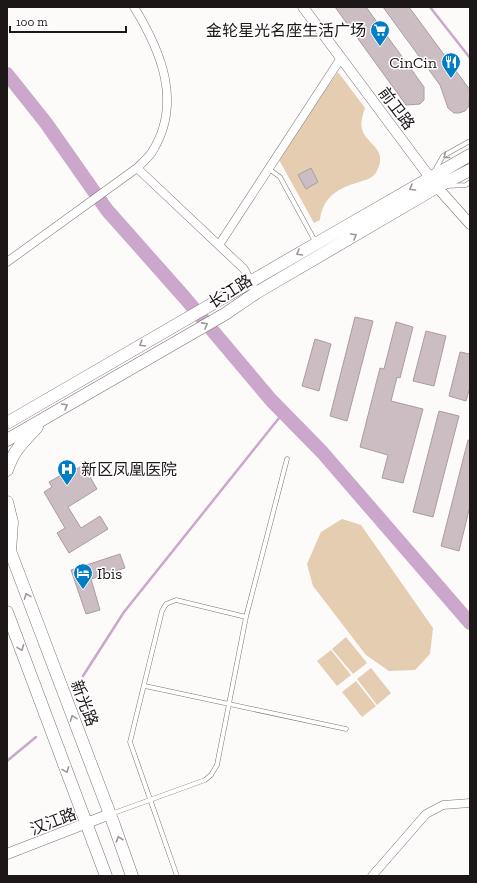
<svg xmlns="http://www.w3.org/2000/svg" width="477" height="883" font-family="'Zilla Slab','Noto Sans SC',serif">
<rect width="100%" height="100%" fill="#fdfafa"/>
<!-- green -->
<path fill="#e4cdb0" d="M338,72l27,36c-2,6 -5,15 -3,21 4,15 23,18 17,37 -1,2 -2,6 -4,8 -4,5 -10,6 -16,8 -20,6 -36,14 -39,38l-6,3 -36,-65z
M342,519l19,6 72,103 -3,26 -15,16 -26,1 -23,-16 -53,-69 -6,-22 14,-32z
M346,637l21,26 -14,11 -21,-25z
M331,650l20,25 -14,11 -20,-25z
M371,668l20,25 -14,12 -20,-26z
M356,681l20,25 -14,11 -20,-25z"/>
<g fill="none" stroke-linecap="round" stroke-linejoin="round">
<!-- stream -->
<path stroke="#caa7cb" stroke-width="2.5" d="M430,7l40,51
M83,676l41,-64 159,-199
M7,761l29,-24"/>
<!-- river -->
<path stroke="#caa7cb" stroke-width="14" d="M7,74l39,49 61,87 78,88 86,102 51,52 148,171"/>
</g>
<!-- building -->
<path fill="#ccbdc2" stroke="#aa9ca1" d="M335,7h31l58,80v13l-4,4 -14,1z
M383,7h26l61,83 -1,16 -4,5 -6,2h-5l-6,-5 -8,-23z
M311,168l7,14 -12,7 -8,-14z
M355,317l18,4 -26,100 -17,-5z
M396,322l17,5 -13,51 -3,-1 -6,24 32,8 -20,74 -21,-5 6,-23 -28,-8 20,-79 4,1z
M426,331l20,5 -12,50 -21,-5z
M315,339l16,5 -12,47 -17,-5z
M460,352l10,2v33l-4,14 -17,-5z
M439,411l20,5 -26,101 -20,-5z
M468,440h2v66l-11,45 -18,-5z
M83,465l14,24 -29,18 13,21 19,-12 8,13 -39,24 -12,-20 8,-5 -21,-36 8,-5 -3,-5 21,-12 1,3z
M120,554l5,14 -34,11 9,31 -14,4 -15,-44z"/>
<g fill="none" stroke-linecap="round" stroke-linejoin="round">
<defs>
<path id="service" d="M269,169l11,8 36,66
M434,172l9,-16 27,-15
M447,186l19,-1 4,-3
M145,686l201,43
M111,814l94,-34 6,-5 6,-10 29,-148 41,-158
M177,876l-47,-134 32,-131 4,-7 10,-4 70,17"/>
<path id="minor" d="M137,168l107,101 12,24
M219,245l122,-187
M7,262l130,-94c5,-5 11,-10 15,-16 31,-49 9,-101 -18,-145
M372,876l54,-62 17,-9 27,-2"/>
<path id="tertiary" d="M303,7l134,180 33,37
M7,854l103,-40"/>
<path id="secondary" d="M7,423l324,-188 139,-80
M7,440l218,-126 31,-21 181,-106 33,-17
M7,470c8,-22 15,-26 30,-43
M7,502l5,20 -2,29
M7,543l107,282 18,51
M7,612l99,264"/>
</defs>
<!-- service casing -->
<use href="#service" stroke="#7f7070" stroke-width="5"/>
<!-- minor casing -->
<use href="#minor" stroke="#7f7070" stroke-width="9"/>
<!-- tertiary casing -->
<use href="#tertiary" stroke="#7f7070" stroke-width="11"/>
<!-- secondary casing -->
<use href="#secondary" stroke="#7f7070" stroke-width="13"/>
<!-- service -->
<use href="#service" stroke="#fff" stroke-width="4"/>
<!-- minor -->
<use href="#minor" stroke="#fff" stroke-width="8"/>
<!-- tertiary -->
<use href="#tertiary" stroke="#fff" stroke-width="10"/>
<!-- secondary -->
<use href="#secondary" stroke="#fff" stroke-width="12"/>
</g>
<!-- one-way arrows -->
<defs><path id="oneway-chevron" d="M-2-3.5L2.5 0L-2 3.5" fill="none" stroke-width="1.6" stroke-linecap="round" stroke-linejoin="round"/></defs>
<g stroke="#999797">
<use href="#oneway-chevron" transform="translate(446 156) rotate(142)"/>
<use href="#oneway-chevron" transform="translate(412 188) rotate(150)"/>
<use href="#oneway-chevron" transform="translate(354 236) rotate(-30)"/>
<use href="#oneway-chevron" transform="translate(299 253) rotate(150)"/>
<use href="#oneway-chevron" transform="translate(205 325) rotate(-29)"/>
<use href="#oneway-chevron" transform="translate(142 344) rotate(149)"/>
<use href="#oneway-chevron" transform="translate(65 406) rotate(-30)"/>
<use href="#oneway-chevron" transform="translate(27 596) rotate(-111)"/>
<use href="#oneway-chevron" transform="translate(21 648) rotate(69)"/>
<use href="#oneway-chevron" transform="translate(73 718) rotate(-111)"/>
<use href="#oneway-chevron" transform="translate(66 770) rotate(69)"/>
<use href="#oneway-chevron" transform="translate(119 839) rotate(-109)"/>
</g>
<!-- icons -->
<defs>
<symbol id="supermarket-pin" viewBox="-11 -11 22 30"><path d="M0 17L-7.5 6A9.5 9.5 0 1 1 7.5 6Z" fill="#007dc5" stroke="#fff"/><path d="M-6-5.5h2.5l.6 2H6L4.5 2H-2.5L-4.4-4H-6ZM-1.5 3.2a1.3 1.3 0 1 0 .1 0ZM3 3.2a1.3 1.3 0 1 0 .1 0Z" fill="#fff"/></symbol>
<symbol id="restaurant-pin" viewBox="-11 -11 22 30"><path d="M0 17L-7.5 6A9.5 9.5 0 1 1 7.5 6Z" fill="#007dc5" stroke="#fff"/><path d="M-5-6h1v4h1v-4h1v4h1v-4h1v5L-1.5 .5V6h-2V.5L-5-1ZM5-6V6H3V1.5H1.5Q1.5-4 5-6Z" fill="#fff"/></symbol>
<symbol id="hospital-pin" viewBox="-11 -11 22 30"><path d="M0 17L-7.5 6A9.5 9.5 0 1 1 7.5 6Z" fill="#007dc5" stroke="#fff"/><path d="M-5-5h3v3.5h4V-5h3V5h-3V1.5h-4V5h-3Z" fill="#fff"/></symbol>
<symbol id="hotel-pin" viewBox="-11 -11 22 30"><path d="M0 17L-7.5 6A9.5 9.5 0 1 1 7.5 6Z" fill="#007dc5" stroke="#fff"/><path d="M-6-4.5h1.5V1H6V5H4.5V3h-9V5H-6ZM-4 0a1.8 1.8 0 1 1 3.6 0ZM.5 0V-2.5h3Q6-2.5 6 0Z" fill="#fff"/></symbol>
</defs>
<g fill-rule="evenodd">
<use href="#supermarket-pin" x="369" y="19" width="22" height="30"/>
<use href="#restaurant-pin" x="440" y="51" width="22" height="30"/>
<use href="#hospital-pin" x="56" y="458" width="22" height="30"/>
<use href="#hotel-pin" x="72" y="562" width="22" height="30"/>
</g>
<g text-anchor="middle" stroke-width="3" stroke-linejoin="round" paint-order="stroke">
<!-- poi labels -->
<g font-size="16" fill="#1d1717" stroke="#fff" text-anchor="end">
<text x="366" y="36">金轮星光名座生活广场</text>
<text x="437" y="68">CinCin</text>
<text x="81" y="475" text-anchor="start">新区凤凰医院</text>
<text x="97" y="579" text-anchor="start">Ibis</text>
</g>
<!-- street labels -->
<g font-size="16" fill="#1d1717" stroke="#fff">
<text transform="translate(397 108) rotate(53)" y="6">前卫路</text>
<text transform="translate(230 291) rotate(-32)" y="6">长江路</text>
<text transform="translate(85 703) rotate(69)" y="6">新光路</text>
<text transform="translate(53 821) rotate(-21)" y="6">汉江路</text>
</g>
</g>
<!-- border -->
<rect width="477" height="883" fill="none" stroke="#1d1717" stroke-width="16"/>
<!-- scale -->
<path d="M10 26v6h116v-6" fill="none" stroke="#1d1717" stroke-width="2"/>
<text x="16" y="26" font-size="12" fill="#1d1717" stroke="#ffffff" stroke-width="3" paint-order="stroke">100 m</text>
</svg>
